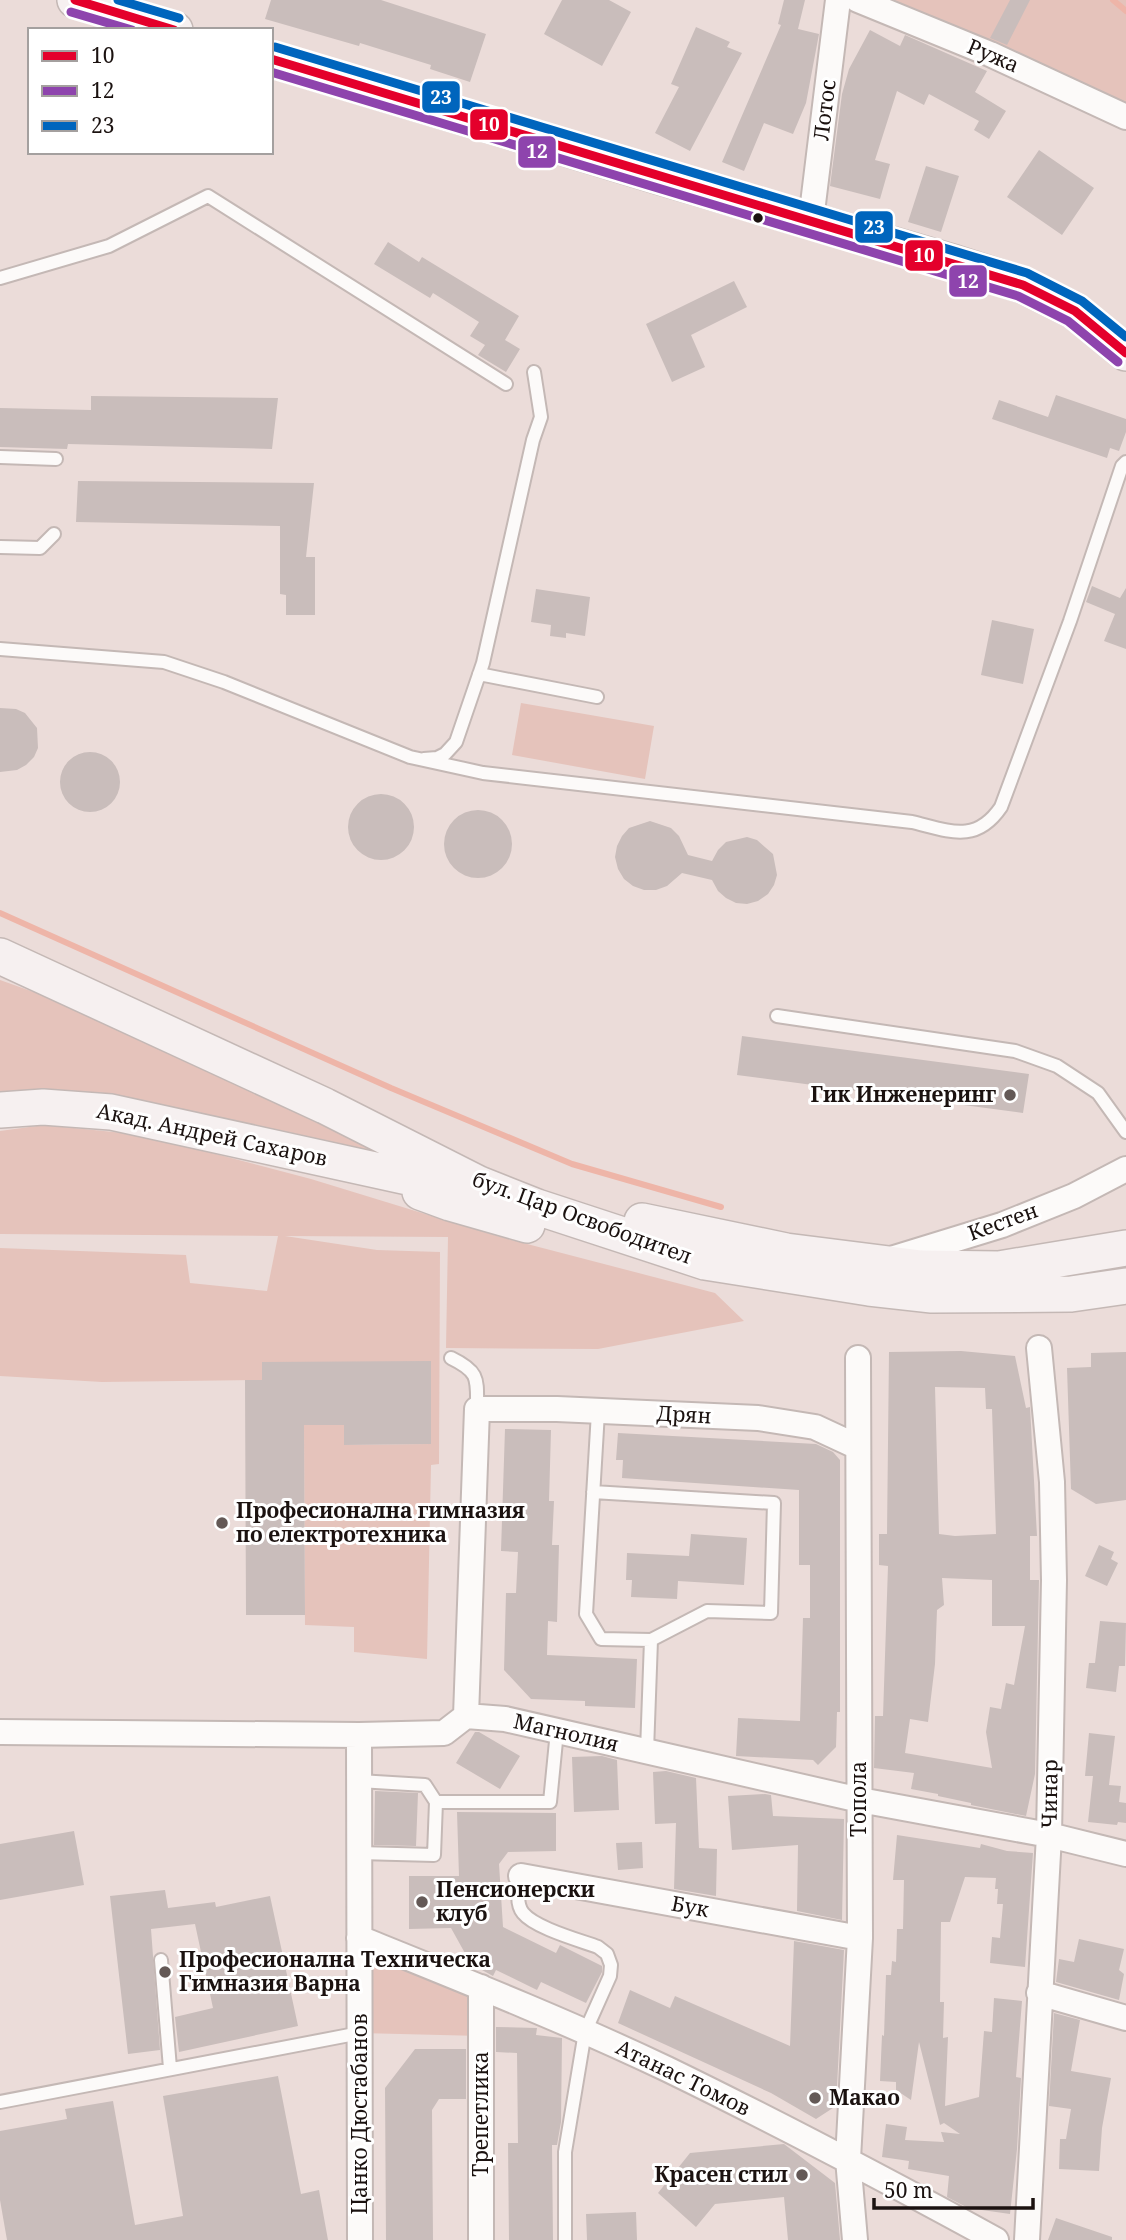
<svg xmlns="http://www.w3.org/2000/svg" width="1126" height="2240" font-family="'Noto Serif',serif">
<rect width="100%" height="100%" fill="#ebdcd9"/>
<!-- green -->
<path fill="#e5c3bb" d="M858,0h268v117z
M521,703l133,23 -9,53 -133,-24z
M0,980l70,25 348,158 -299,-68 -119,-4z
M44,1125l99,10 168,44 186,57 218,57 29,28 -146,28 -152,-1 2,-111 -163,-1 92,14 63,2 -1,212 -8,1 -4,194 -73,-7v-25l-49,-2 -1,-200h40l1,20 86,-1v-83l-169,19 -160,2 -102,-6v-128l186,7 4,28 77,8 11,-55 -278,-2v-103z
M359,1938l122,49v49l-121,-3z"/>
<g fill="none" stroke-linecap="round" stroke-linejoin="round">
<!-- stream -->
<path stroke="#eeb5a8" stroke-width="6" d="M1113,0l13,11
M0,913l391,175 181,76 149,43"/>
</g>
<!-- building -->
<path fill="#c9bdbb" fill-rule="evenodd" d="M271,0h110l105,34 -16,48 -40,-13 1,-4 -71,-22 -1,3 -94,-27z
M562,0h47l22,12 -29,54 -58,-32z
M784,0h21l-7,29 21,5 -13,69 -13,31 -29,-11 -20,48 -22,-9 59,-137 -3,-1z
M1010,0h20l-23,45 -17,-7z
M696,27l34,15 -3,5 15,6 -52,98 -35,-18 24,-46 -8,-3z
M870,30l30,16 5,-11 82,36 -12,21 31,19 -17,28 -15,-9 5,-9 -50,-27 -5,11 -27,-14 -22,69 15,4 -10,35 -50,-13 12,-92 7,-25z
M1039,150l55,38 -32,47 -55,-38z
M926,166l33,10 -18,56 -33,-10z
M388,242l31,20 3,-5 97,59 -14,24 15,9 -14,23 -28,-17 7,-10 -15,-9 9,-14 -46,-29 -3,5 -56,-34z
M734,281l13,26 -56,28 14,32 -33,15 -26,-58z
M1056,395l70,24v13l-7,19 -9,-3 -3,10 -115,-39 7,-19 49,17z
M91,396l187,2 -6,51 -204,-5 -1,5 -67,-2v-39l91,2z
M78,481l236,2 -8,74h9v58h-29v-20l-6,-1v-68l-204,-4z
M1092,586l28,12 6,-10v61l-22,-8 11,-27 -29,-12z
M536,589l54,8 -5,39 -19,-3v5l-16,-2 1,-11 -20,-3z
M992,620l42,9 -11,55 -42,-9z
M0,708l16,1 9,4 12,15 1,20 -4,9 -8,8 -9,5 -17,2z
M60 782a30 30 0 1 1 60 0a30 30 0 1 1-60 0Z
M348 827a33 33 0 1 1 66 0a33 33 0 1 1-66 0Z
M444 844a34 34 0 1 1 68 0a34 34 0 1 1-68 0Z
M650,821l21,7 8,8 9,19 24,6 6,-11 8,-8 21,-5 10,3 16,14 4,21 -3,10 -6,9 -10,7 -11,3 -11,-1 -10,-5 -8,-7 -6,-11 -30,-7 -15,13 -11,4h-12l-11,-4 -9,-7 -6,-10 -3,-12 2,-11 5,-10 7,-8z
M742,1036l287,38 -6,39 -286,-38z
M961,1351l54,5 11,52 4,-1 7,129h-7v44h9l-4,194 -9,42 -55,-11v-2l-33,-7v-2l-27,-5 3,-16 -40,-5 1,-52h8l5,-150 -9,-1v-31h8l2,-182zM935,1387l50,1 1,21h6l4,125 -41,2 -16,-2zM942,1578l50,2v46h33l-11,59 -8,-2 -5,26 -11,-2 -4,25 6,36 -87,-15 5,-34 18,3 7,-58 2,-54 7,-5z
M1126,1352v148l-30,4 -25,-15 -4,-121 24,-1v-14z
M431,1361v83l-87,1v-20h-40l1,190h-59l-1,-235h17v-18z
M505,1429l46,1 -2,71h5l-2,44h7l-2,77 -9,-1 -1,34 90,4 -2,49 -50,-2v-5l-54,-2 -27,-29 2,-77h10l2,-41 -17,-1z
M618,1433l198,11 17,8 7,8v252h-3l-1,35 -18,18 -5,-5 -77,-4 2,-38 62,3 3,-103h7v-53h-11v-75l-177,-12 1,-18h-7z
M691,1534l56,4 -3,47 -66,-4 -1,18 -46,-2 1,-17h-6l1,-27 62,3z
M1099,1545l15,7 -3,7 7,4 -11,23 -22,-10z
M1100,1621l26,2 -1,43h-6l-3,26 -30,-4 3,-25h6z
M475,1732h4l41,24 -20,33 -44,-26z
M1089,1733l26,3 -6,49 12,1 -2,16 7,1v20l-8,-1 -1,3 -29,-3 5,-46h-8z
M602,1756l15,4 2,50 -45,2 -2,-55z
M666,1771l30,7 3,70 18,1 -1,47 -42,-7 2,-66 -21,1 -2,-52z
M375,1791l43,2 -2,53 -42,-1z
M765,1794l6,1 2,21 71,3 -2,101 -45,-9 1,-66 -66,5 -4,-54z
M457,1812l99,1v38l-48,1 -9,12 4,63 53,26 4,-8 42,21v6l-16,31 -45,-21 -4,8 -41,-20 -3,6 -22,-12 -20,-36 -42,1v-53h50z
M74,1831l10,54 -84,15v-56z
M897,1835l83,13 1,-4 26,7 26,2 -8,114 -35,-4 2,-26 8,1 3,-34h-6l1,-15h-3l1,-11 -31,-1 -15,45h-9l-1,80h4l-1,36 5,-1 -3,69 34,-9 5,-66 8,1 2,-34 28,3 -6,76 5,1 -4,71 -7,65 -42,-6 -21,-11 2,-21 -41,-7 1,-8 -27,-4 4,-33 21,3 -2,13 39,2 -3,-10 19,2 -16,-11 -4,2 -21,-83 -8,58 -15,-10v-8l-16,-1 2,-46 2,1 2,-61h5l1,-14 4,1 1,-33h6l1,-49h-11z
M642,1842l1,26 -25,2 -2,-27z
M165,1890l3,18 47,-6 1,5 54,-11 28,130 -119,26 -4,-35 38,-9 -18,-84 -44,5 9,121 -32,4 -18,-158z
M1079,1939l45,10 -5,21 5,4 -5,26 -63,-18 3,-23 15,3z
M794,1941l50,9 -8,156 -20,13 -45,-26 -153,-70 12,-33 40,18 5,-12 115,50z
M1054,2013l26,7 -9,51 40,7 -9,50 -3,43 -40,-2 1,-30h6l5,-30 -22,-3z
M496,2027l41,1 -1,7 26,3 -1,84 -4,23h-5l1,95h-44l-1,-97h10l-1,-90 -21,-1z
M415,2049h51v50h-27l-7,11 1,130h-47l-1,-152z
M278,2076l23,118 18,-4 9,50h-321l-7,-40v-69l67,-12 -2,-10 48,-8 22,124 48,-9 -20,-120z
M784,2144l51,39 5,57h-52l-4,-43 -69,7 -19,23 -38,-34 32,-40z
M636,2212l1,28h-50l-1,-26z
M1056,2218l56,19v3h-64z"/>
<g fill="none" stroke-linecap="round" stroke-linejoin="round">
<defs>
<path id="lane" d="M0,278l109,-32 99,-50 298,188
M0,457l56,2
M0,547l40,1 14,-14
M0,649l164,13 60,20 186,75 73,16 429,49c37,9 64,22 89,-15l69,-186 52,-155 4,-4
M479,674l118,23
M424,759l13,-1 8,-4 11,-12 27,-79 50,-223 8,-23 -7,-45
M777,1016l238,35 42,15 41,27 28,39
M451,1358c29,14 26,21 26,51
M598,1412l-12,202 15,25 50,1
M593,1492l181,11 -3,110 -64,-2 -56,29 -4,111
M359,1781l66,4 11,17h114l7,-71
M359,1853l75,2 2,-53
M521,1876c-2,11 -6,27 2,37 12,15 56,27 75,34l9,7 4,11 -1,11 -25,56 -20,120v88
M161,1960l9,108
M0,2102l360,-69"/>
<path id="street" d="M858,0l132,54 136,63
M811,220l27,-220
M888,1260l114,-35 72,-29 52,-27
M466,1716l11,-307h80l201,9 57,9 43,20
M0,1732l359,3 85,-2 22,-17 39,3 355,81 189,35 77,19
M359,1735l1,505
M521,1876l339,62
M359,1938c104,42 207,83 308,131 111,54 221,112 329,171
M1039,1993l87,25
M481,2240v-253
M855,2240l-7,-81 12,-221 -2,-580
M1027,2240l22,-405 5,-255 -2,-98 -13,-134"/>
<path id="secondary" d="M75,0l100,30
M271,59l387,117 297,87 68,22 52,26 51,42
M0,956l325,150 154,78 58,23 168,55 164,26 63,7 139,-1 55,-8
M0,1110l43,-3 68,5 319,70 29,1
M420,1192l30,11 77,22
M642,1221l144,30 135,17 78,1 127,-21"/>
</defs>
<!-- lane casing -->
<use href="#lane" stroke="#c4b8b5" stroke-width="16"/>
<!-- street casing -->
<use href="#street" stroke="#c4b8b5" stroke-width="28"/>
<!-- secondary casing -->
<use href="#secondary" stroke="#c4b8b5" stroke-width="38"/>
<!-- lane -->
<use href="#lane" stroke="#fcfaf9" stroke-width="12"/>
<!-- street -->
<use href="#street" stroke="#fcfaf9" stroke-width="24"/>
<!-- secondary -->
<use href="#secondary" stroke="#f6f0f0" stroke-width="35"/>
<defs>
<path id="bus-1" d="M75,0l99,30
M271,59l752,226 52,26 51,42"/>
<path id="bus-2" d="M71,12l61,18
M271,72l747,224 50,25 50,41"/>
<path id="bus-3" d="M118,0l61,18
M275,47l752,226 55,28 44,36"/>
</defs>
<!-- bus-1 casing -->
<use href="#bus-1" stroke="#fff" stroke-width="14"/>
<!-- bus-2 casing -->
<use href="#bus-2" stroke="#fff" stroke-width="14"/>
<!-- bus-3 casing -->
<use href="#bus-3" stroke="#fff" stroke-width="14"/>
<!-- bus-1 -->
<use href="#bus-1" stroke="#e4002b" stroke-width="9"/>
<!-- bus-2 -->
<use href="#bus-2" stroke="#8e44ad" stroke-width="9"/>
<!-- bus-3 -->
<use href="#bus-3" stroke="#0065bd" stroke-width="9"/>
</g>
<!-- markers -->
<circle fill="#1b1210" stroke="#fff" stroke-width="2.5" cx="758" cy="218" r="6"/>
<g fill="#645956" stroke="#fff" stroke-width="2.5">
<circle cx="1010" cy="1095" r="7"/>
<circle cx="222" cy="1523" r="7"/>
<circle cx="422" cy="1902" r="7"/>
<circle cx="165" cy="1972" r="7"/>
<circle cx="815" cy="2098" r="7"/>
<circle cx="802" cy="2175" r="7"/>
</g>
<g text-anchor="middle" stroke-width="6" stroke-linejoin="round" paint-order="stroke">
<!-- street labels -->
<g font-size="21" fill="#1b1210" stroke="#fff">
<text transform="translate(993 56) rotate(23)" y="7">Ружа</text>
<text transform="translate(825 110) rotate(-83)" y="7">Лотос</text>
<text transform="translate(212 1135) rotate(12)" y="7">Акад. Андрей Сахаров</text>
<text transform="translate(582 1218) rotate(20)" y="7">бул. Цар Освободител</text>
<text transform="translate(1003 1222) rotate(-20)" y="7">Кестен</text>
<text transform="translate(684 1415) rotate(3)" y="7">Дрян</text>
<text transform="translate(566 1733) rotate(13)" y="7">Магнолия</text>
<text transform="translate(1050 1794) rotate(-89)" y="7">Чинар</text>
<text transform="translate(859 1799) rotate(-90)" y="7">Топола</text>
<text transform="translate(690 1907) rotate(11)" y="7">Бук</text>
<text transform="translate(683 2078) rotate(26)" y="7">Атанас Томов</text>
<text transform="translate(360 2114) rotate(-90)" y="7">Цанко Дюстабанов</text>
<text transform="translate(481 2114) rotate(-90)" y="7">Трепетлика</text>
</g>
<!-- poi labels -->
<g font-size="21" font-weight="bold" fill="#1b1210" stroke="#fff" text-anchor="start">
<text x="996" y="1102" text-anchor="end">Гик Инженеринг</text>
<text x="236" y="1518">Професионална гимназия<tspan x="236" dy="24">по електротехника</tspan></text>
<text x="436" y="1897">Пенсионерски<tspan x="436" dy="24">клуб</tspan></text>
<text x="179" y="1967">Професионална Техническа<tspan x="179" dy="24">Гимназия Варна</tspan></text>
<text x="829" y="2105">Макао</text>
<text x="788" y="2182" text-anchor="end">Красен стил</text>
</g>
</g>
<g stroke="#fff" stroke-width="2.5">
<rect x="421" y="80" width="40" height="34" rx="7" fill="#0065bd"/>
<rect x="469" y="108" width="40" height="33" rx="7" fill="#e4002b"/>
<rect x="517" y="135" width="40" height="34" rx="7" fill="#8e44ad"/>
<rect x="854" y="210" width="40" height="34" rx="7" fill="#0065bd"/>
<rect x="904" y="239" width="40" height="33" rx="7" fill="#e4002b"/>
<rect x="948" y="264" width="40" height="34" rx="7" fill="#8e44ad"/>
</g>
<g font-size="19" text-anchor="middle" font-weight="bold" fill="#fff">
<text x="441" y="104">23</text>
<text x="489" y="131">10</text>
<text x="537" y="158">12</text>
<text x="874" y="234">23</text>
<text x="924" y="262">10</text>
<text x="968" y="288">12</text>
</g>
<!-- legend -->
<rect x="28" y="28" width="245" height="126" fill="#ffffff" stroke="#a4a09f" stroke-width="2"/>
<rect x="42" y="51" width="35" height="10" fill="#e4002b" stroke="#a4a09f" stroke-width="2"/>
<text x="91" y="63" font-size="21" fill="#1b1210">10</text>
<rect x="42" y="86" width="35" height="10" fill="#8e44ad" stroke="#a4a09f" stroke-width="2"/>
<text x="91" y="98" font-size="21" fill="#1b1210">12</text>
<rect x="42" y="121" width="35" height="10" fill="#0065bd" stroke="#a4a09f" stroke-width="2"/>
<text x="91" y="133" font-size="21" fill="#1b1210">23</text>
<!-- scale -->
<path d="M874 2198v10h159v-10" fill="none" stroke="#1b1210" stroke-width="3.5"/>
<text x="884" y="2198" font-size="21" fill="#1b1210" stroke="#ffffff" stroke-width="5" paint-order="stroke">50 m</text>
</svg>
